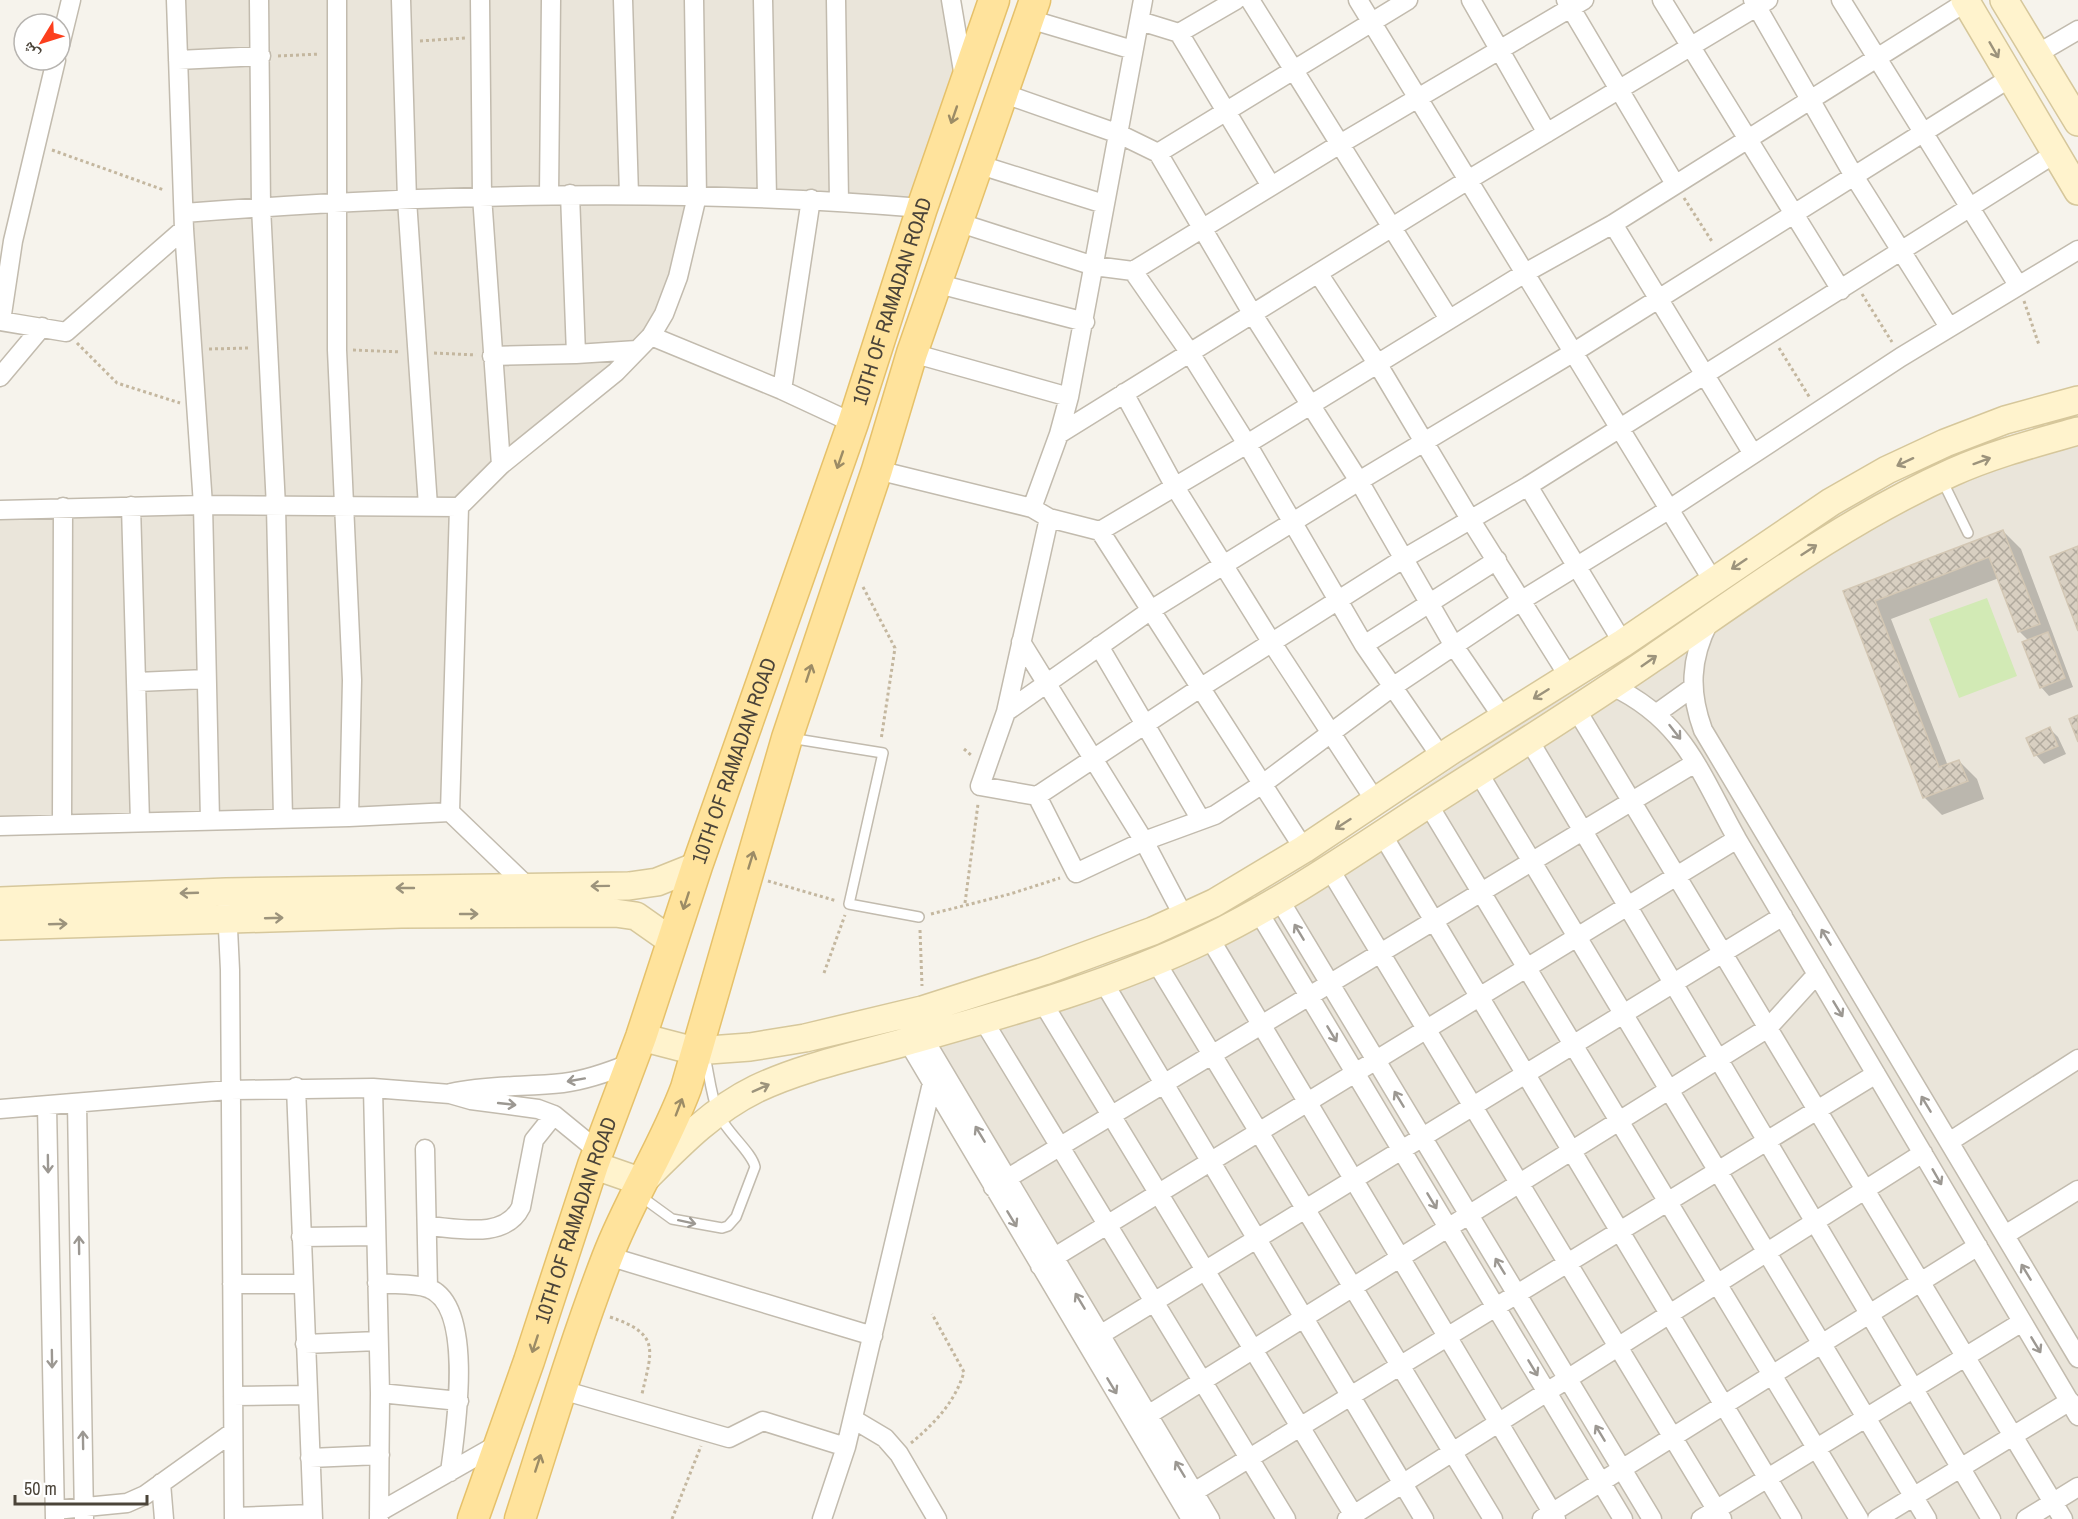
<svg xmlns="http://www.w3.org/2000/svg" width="2078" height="1519" font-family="'Archivo Narrow','Noto Naskh Arabic',sans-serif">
<defs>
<pattern id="building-cross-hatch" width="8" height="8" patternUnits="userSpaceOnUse" patternTransform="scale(1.5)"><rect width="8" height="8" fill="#d8cfc1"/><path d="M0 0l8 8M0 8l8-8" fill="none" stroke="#b1aa9e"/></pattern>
</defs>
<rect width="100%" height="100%" fill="#f6f3ec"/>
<!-- residential -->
<path fill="#eae5da" d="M177,0h774l14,82 -43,125 -224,-13 -47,142 -193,171 -8,305 -450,14v-315l203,-7z
M2078,415v1104h-880l-291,-491 146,-43 122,-48 78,-37 83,-52 156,-107 150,-90 123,-91 82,-52 79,-39 80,-33z"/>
<!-- garden -->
<path fill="#d2eab5" d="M1987,598l30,78 -58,22 -30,-79z"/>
<!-- shadow -->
<path fill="#0003" d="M2003,531l18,18 52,138 -24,9 -8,-9 -12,-46 -9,-9 -21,-54 -108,41 57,147 11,-5 18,18 7,20 -42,16 -17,-17 -80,-206z
M2050,729l8,8 8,17 -22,10 -8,-9 -8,-17z"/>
<!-- building -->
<path fill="url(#building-cross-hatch)" stroke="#d3c7b4" stroke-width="1.5" d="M2003,530l37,94 -22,8 -29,-75 -114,44 64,166 20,-7 9,21 -45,17 -80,-207z
M2078,546v85l-28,-74z
M2048,632l17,46 -25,10 -18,-46z
M2078,715v27l-9,-23z
M2050,727l8,19 -24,10 -8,-18z"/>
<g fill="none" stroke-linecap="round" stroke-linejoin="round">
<defs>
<path id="lane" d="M1942,480l26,53
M790,738l93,15 -34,151 70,13
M639,1195l33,24 50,9 6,-2 8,-9 19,-50c-3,-15 -29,-35 -37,-54 -7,-18 -9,-39 -13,-57"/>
<path id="street" d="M176,0l8,229 19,276 7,315
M259,0l2,207 15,300 7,311
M337,0v350l15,330 -3,137
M401,0l6,200 21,306
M480,0l2,196 19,269
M623,0l6,195
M763,0l4,197
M836,0l3,201
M951,0l13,77
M1250,0l199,319
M1358,0l355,581
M1471,0l76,133
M1566,0l109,184
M1662,0l179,290
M1753,0l101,176 95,151
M1841,0l177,285
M1029,19l104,31
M1140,21l39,12 92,153
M1179,33l57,-33
M60,45l11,-45
M2037,54l41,-24
M178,60l83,-4
M2010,78l-436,274 -215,129 -208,129 -145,102 -26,74 57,10 163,-108 203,-129 125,-73 528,-333
M1002,93l117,41 39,19 94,160 107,168 95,165 49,72
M1158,153l250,-153
M977,164l127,40
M549,195l2,-195
M811,199l-29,191 71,33
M184,213c245,-19 492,-26 738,-5
M957,222l137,44 39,5 207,-127 244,-144
M1613,224l140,230
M1133,271l57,82 57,91 117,201 77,112
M1318,273l59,90 93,156 99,158
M935,283l150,39
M0,321l66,11 118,-103
M1,321l12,-80 43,-181
M651,336l131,54
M912,353l157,44
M576,354l61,-4
M492,356l84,-2 -6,-160
M0,377l42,-50
M1124,393l51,94 97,156 104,159
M1059,434l409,-254 300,-180
M877,470l155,38 17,10 51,13 204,318
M1528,486l95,157
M131,506l9,316
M1032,508l27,-74 10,-37 74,-397
M0,510l203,-5 256,2 42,-42 115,-93 35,-36 13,-22 14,-37 19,-81 -3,-196
M1100,531l147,-87 278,-171 88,-49 353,-222
M1709,622c-19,37 -20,70 -6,108l375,628
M1021,642l123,199 40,76
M1364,645l133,-85
M1099,646l102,174
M137,682l69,-3
M1612,686c72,34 88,87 125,153l341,577
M1576,709l487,810
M1006,712l43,-194
M1657,713l35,-25
M1529,740l462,779
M1478,772l449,747
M1037,796l39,77 68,-32 71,-26 49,-32 127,-95 131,-88 146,-90 233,-153 177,-107
M1428,804l431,715
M450,812l78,75
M62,823l1,-316
M0,826l349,-9 101,-5 9,-305
M1382,834l410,685
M1329,868l393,651
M1279,899l373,620
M227,908l3,62 4,549
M1258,911l365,608
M1209,937l347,582
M1156,962l337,557
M1104,983l320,536
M1043,1003l313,516
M983,1020l303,499
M923,1037l287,482
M908,1042l283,477
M296,1087l17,432
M373,1088l77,6 21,6 67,9 16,6 44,36
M451,1093c37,-8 75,-6 112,-10 24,-3 46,-11 68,-20
M77,1103l7,416
M47,1106l8,413
M0,1109l229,-19 144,-2 7,305 -1,126
M1949,1142l129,-83
M425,1149l3,139
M993,1187l702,-424
M427,1226c31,2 78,14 94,-19l13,-67 20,-25
M2005,1235l73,-45
M301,1237l75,-1
M608,1256l265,80
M1040,1266l697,-427
M377,1283c16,2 37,0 51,5 48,17 27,146 22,184
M232,1284h71
M1100,1335l683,-419
M305,1344l73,-3
M562,1390l167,48 34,-17 83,26
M380,1393l79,8
M233,1396l74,-1
M1148,1415l620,-387 49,-54
M853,1419l32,19 14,16 38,65
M310,1458l70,-3
M161,1483l3,36
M1194,1492l682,-418
M55,1510l72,-7 18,-8 88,-63
M379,1512l121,-69
M234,1517l78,-3
M822,1519l24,-72 87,-368
M1347,1519l576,-366
M1542,1519l436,-273
M1701,1519l321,-197
M1877,1519l193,-118
M2026,1519l52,-32"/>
<path id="secondary" d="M1965,0l113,191
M2004,0l74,122
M0,901l226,-9 403,-6 28,-4 40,-16
M0,926l401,-12 214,-1 21,3 37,26
M641,1037l54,14 55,-4 55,-9 117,-28 122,-39 109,-40 61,-28 90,-54 148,-99 171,-107 208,-141 56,-32 58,-27 60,-23 73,-20
M593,1165l49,17c35,-35 69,-71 114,-93 46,-22 100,-33 149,-47 103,-29 206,-57 303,-104 74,-36 142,-83 211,-128 78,-50 157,-99 234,-152 98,-67 191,-137 300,-186 40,-18 83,-29 125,-41"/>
<g id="primary">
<path id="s1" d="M473,1519l56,-158 64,-196 48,-128 56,-171 156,-443 69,-215 72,-208"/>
<path d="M520,1519c28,-87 54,-175 87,-261 22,-58 57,-111 79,-170l101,-350 90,-268 35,-117 123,-353"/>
</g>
</defs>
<!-- lane casing -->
<use href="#lane" stroke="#c2bbae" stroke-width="12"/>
<!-- street casing -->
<use href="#street" stroke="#c2bbae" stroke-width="21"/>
<!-- secondary casing -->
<use href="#secondary" stroke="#d6c79b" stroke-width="30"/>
<!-- primary casing -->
<use href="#primary" stroke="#e6c16a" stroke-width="33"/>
<!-- path -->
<path stroke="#c4b79f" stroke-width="3" stroke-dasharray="3 3" stroke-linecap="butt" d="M420,41l45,-3
M278,56l42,-2
M52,150l112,40
M1684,198l29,45
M1862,294l30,48
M2024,301l15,44
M77,343l40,40 63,20
M1779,348l31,50
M209,349l41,-1
M353,350l48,2
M434,353l42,2
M863,587l32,61 -14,92
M964,749l8,7
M768,881l69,20
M965,903l13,-99
M931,914l79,-20 50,-16
M920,930l2,56
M824,973l21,-58
M610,1317c51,17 42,33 32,77
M911,1443c24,-20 44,-41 53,-71l-32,-58
M672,1519l29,-73"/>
<!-- lane -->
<use href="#lane" stroke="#fff" stroke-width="9"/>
<!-- street -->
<use href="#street" stroke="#fff" stroke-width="18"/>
<!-- secondary -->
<use href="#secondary" stroke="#fff3cd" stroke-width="27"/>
<!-- primary -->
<use href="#primary" stroke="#ffe39c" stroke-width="30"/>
</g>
<!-- one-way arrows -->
<defs><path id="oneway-shaft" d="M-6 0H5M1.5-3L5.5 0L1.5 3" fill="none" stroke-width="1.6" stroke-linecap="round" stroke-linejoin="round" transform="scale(1.5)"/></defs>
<g stroke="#9c937c">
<use href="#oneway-shaft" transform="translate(1994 50) rotate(60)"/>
<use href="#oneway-shaft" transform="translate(1982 461) rotate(-20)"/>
<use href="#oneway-shaft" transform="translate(1905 462) rotate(155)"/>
<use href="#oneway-shaft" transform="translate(1809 550) rotate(-33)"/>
<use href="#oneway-shaft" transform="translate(1739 564) rotate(146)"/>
<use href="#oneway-shaft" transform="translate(1649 661) rotate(-35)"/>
<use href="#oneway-shaft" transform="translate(1541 694) rotate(148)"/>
<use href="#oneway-shaft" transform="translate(1343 824) rotate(147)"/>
<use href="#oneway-shaft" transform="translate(600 886) rotate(179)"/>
<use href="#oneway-shaft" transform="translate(405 888) rotate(180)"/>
<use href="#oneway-shaft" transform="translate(189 893) rotate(178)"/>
<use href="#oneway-shaft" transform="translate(469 914)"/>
<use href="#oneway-shaft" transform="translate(274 918) rotate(-2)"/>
<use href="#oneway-shaft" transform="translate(58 924) rotate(-2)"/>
<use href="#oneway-shaft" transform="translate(761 1088) rotate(-24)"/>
</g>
<g stroke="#9c8c66">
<use href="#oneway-shaft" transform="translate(954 115) rotate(109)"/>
<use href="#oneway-shaft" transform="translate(840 460) rotate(109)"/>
<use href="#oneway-shaft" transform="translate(809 673) rotate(-72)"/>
<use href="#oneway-shaft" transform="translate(751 860) rotate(-73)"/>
<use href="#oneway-shaft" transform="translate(686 901) rotate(108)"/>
<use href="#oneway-shaft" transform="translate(679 1107) rotate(-69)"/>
<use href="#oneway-shaft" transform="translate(535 1344) rotate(108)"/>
<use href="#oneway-shaft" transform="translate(538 1463) rotate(-72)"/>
</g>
<g stroke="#9c9892">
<use href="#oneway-shaft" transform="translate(1675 732) rotate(52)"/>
<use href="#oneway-shaft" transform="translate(1299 932) rotate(-121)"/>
<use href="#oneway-shaft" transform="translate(1826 937) rotate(-121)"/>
<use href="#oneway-shaft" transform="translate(1838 1009) rotate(59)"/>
<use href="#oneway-shaft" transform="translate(1332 1034) rotate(59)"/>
<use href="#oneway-shaft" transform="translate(576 1080) rotate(170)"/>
<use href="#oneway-shaft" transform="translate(1399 1099) rotate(-121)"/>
<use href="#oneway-shaft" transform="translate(507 1104) rotate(6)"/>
<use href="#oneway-shaft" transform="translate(1926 1104) rotate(-121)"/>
<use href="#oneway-shaft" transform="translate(980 1134) rotate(-121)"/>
<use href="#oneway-shaft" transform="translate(48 1164) rotate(89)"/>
<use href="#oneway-shaft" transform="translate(1937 1177) rotate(60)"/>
<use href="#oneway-shaft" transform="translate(1432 1201) rotate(59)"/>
<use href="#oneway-shaft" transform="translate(1012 1219) rotate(59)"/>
<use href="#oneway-shaft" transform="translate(687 1222) rotate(12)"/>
<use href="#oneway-shaft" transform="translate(79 1245) rotate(-91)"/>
<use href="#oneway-shaft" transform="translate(1500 1266) rotate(-121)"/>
<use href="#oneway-shaft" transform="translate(2026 1272) rotate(-121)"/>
<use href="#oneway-shaft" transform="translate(1080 1301) rotate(-121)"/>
<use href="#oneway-shaft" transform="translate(2036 1345) rotate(59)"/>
<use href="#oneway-shaft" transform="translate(52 1359) rotate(89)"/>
<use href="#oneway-shaft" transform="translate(1533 1368) rotate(59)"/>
<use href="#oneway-shaft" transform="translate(1112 1386) rotate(59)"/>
<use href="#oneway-shaft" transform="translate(1600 1433) rotate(-121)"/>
<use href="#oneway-shaft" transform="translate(83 1440) rotate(-91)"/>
<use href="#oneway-shaft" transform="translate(1180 1469) rotate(-121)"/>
</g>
<g text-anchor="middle" stroke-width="4.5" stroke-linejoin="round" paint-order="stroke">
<!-- street labels -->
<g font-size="21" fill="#4b4439" stroke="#fff">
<text dy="7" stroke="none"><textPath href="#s1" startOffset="1288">10TH OF RAMADAN ROAD</textPath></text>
<text dy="7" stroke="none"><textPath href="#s1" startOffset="802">10TH OF RAMADAN ROAD</textPath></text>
<text dy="7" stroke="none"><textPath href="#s1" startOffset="316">10TH OF RAMADAN ROAD</textPath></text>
</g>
</g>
<!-- north arrow -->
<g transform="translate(42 42) rotate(232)"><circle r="28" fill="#ffffff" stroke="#b7b4b0" stroke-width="1.5"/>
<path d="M0-4.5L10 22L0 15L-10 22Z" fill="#fc3f1d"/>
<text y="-9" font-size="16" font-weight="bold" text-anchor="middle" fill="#4b4439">ش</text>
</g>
<!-- scale -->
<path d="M15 1495v9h132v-9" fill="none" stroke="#4b4439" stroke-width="3"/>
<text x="24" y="1495" font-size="18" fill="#4b4439" stroke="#ffffff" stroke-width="4.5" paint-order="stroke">50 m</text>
</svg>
